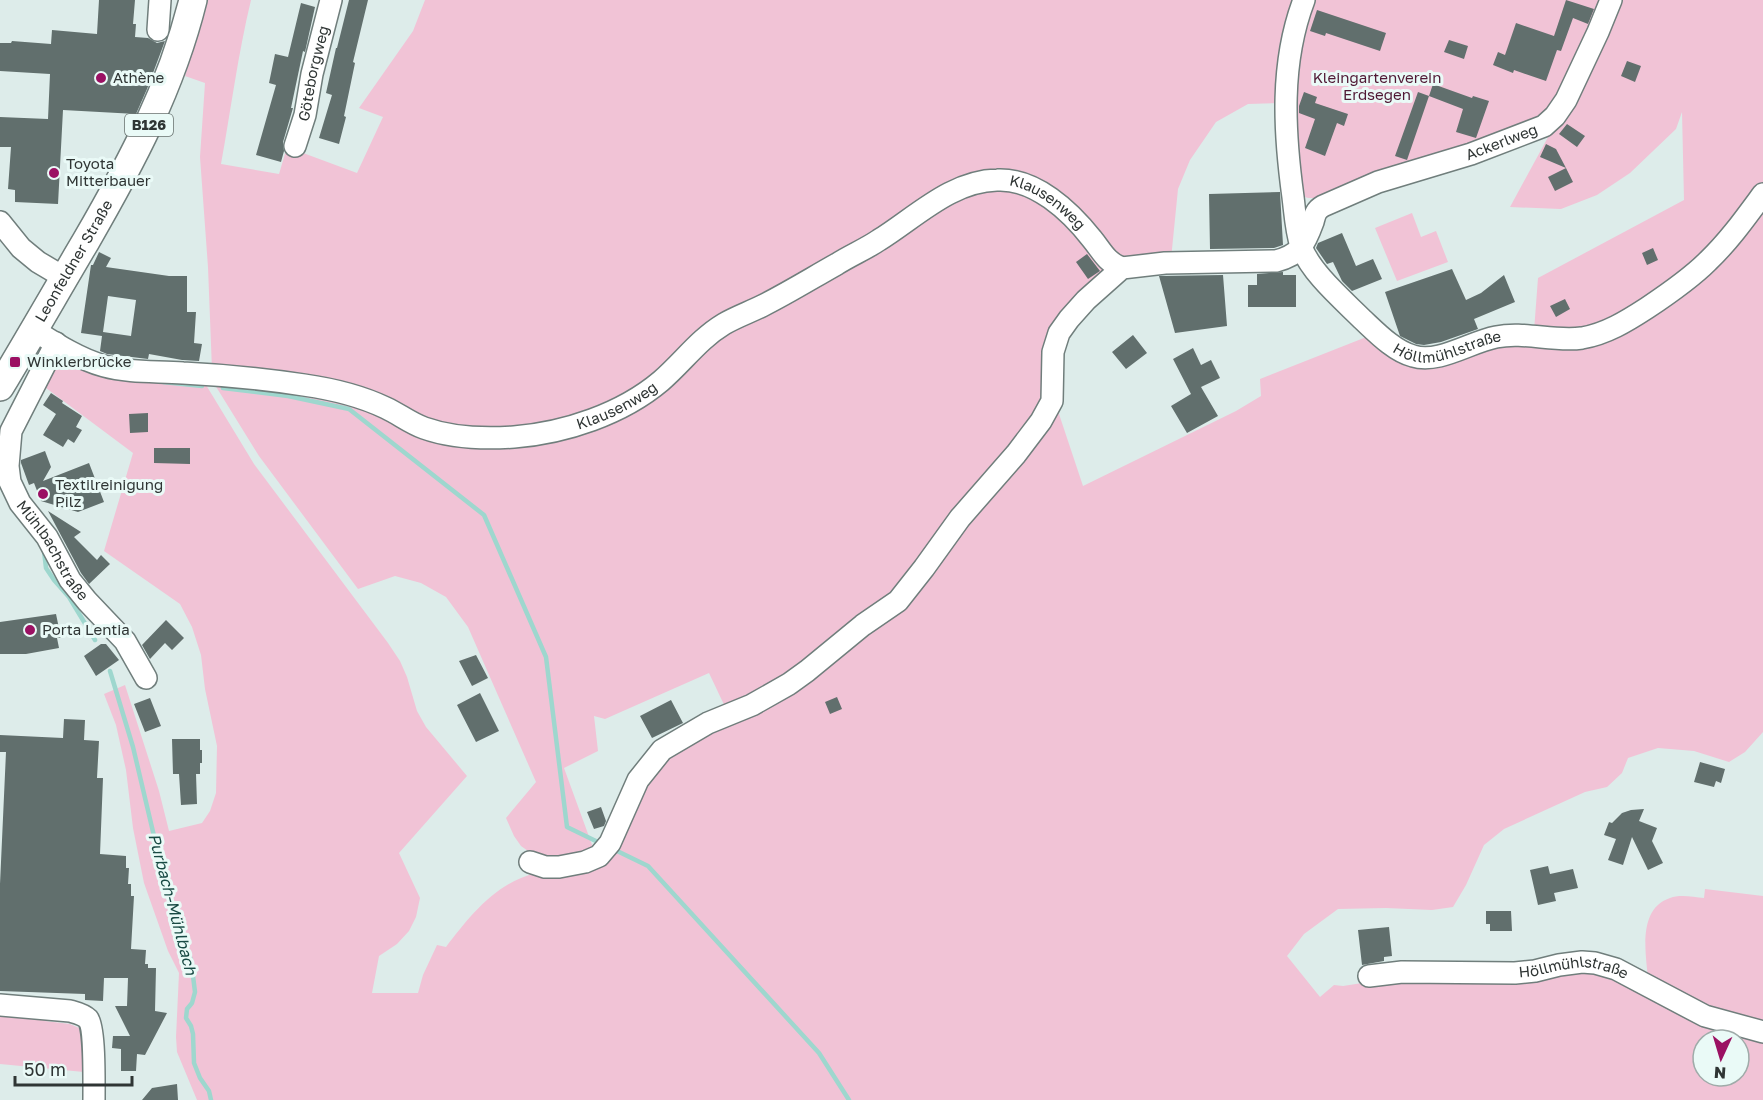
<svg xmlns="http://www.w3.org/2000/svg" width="1763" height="1100" font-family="'Golos Text',sans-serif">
<rect width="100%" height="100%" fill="#ddecea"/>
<!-- green -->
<path fill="#f1c3d6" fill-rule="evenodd" d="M208,0h43c-13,54 -20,109 -30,164l58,10 8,-27 70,26 26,-56 -24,-9 54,-77 12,-31h876l-19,103 -34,1 -32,18 -26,38 -12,29 -7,70 -46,6 -81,-75 -83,-7 -341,220 -107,30 -90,-9 -211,-54 -4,-103 -8,-110 5,-74 -20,-7z
M1308,0h455v732l-18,20 -16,10 -35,-11 -36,-3 -30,10 -6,15 -15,14 -22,5 -81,37 -20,16 -18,40 -13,22 -21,3 -46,-2 -48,1 -34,25 -17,22 33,41 14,-12 9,1 45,-7 206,-11 169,68v64h-1566l-20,-48 -1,-15 3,-64 -11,-22 -24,-68 -11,-55 -7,-58 -10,-45 -12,-31 21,-9 34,106 10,40 33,-8 8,-12 6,-18 1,-47 -12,-57 -4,-34 -9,-28 -12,-23 -76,-53 29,-98 -87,-65 8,-34 149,26 51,84 134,179 12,18 7,16 10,34 9,16 41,49 -68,77 21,45 -4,19 -7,14 -12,13 -18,12 -7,37h46l5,-18 14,-30 9,2c20,-26 43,-56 75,-69 21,-9 47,-9 69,-12l69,-107 197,-124 200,-230 27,81 153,-75 25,-15 -1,-17 114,-45 19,17 96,-10 116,-14 -71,4 4,-53 146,-78 -2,-88 -6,17 -46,44 -33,22 -36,14 -51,-2 43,-79 -235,70h-10l-12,-4 -7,-74zM1703,1040h36v36h-36z
M1001,184l47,18 60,67 -29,29 -30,96 -145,195 -113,91 -64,31 -18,-38 -104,46 -11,-3 4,35 -34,17 31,85 -23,7 -37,-4 -14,-10 -7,-10 -8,-18 30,-36 -68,-155 -22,-30 -25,-14 -26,-7 -37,13 -99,-133 -44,-71 107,8 90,34 155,4 147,-95 215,-126z
M1412,213l9,24 15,-6 12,31 -51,19 -22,-53z
M1705,889l58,7v133l-23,-5 -92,-45c-2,-25 -11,-70 22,-81 10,-4 23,-1 34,0z
M0,1013l45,5v3l25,3 9,4 3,9 2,35 -84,-8z"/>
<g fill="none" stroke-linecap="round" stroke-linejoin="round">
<!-- stream -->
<path stroke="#9ed7ce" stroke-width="4.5" d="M163,382l39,4
M223,388l65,8 61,13 135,106 62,142 21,170 35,17
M44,551l2,17 8,12 15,17 26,43
M110,671l23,76 42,178 16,35 4,32 -3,11 -5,6 -1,9 5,8 2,8 1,29 6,15 9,13 2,9
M613,849l35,17 171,187 30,47"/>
</g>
<!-- building -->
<path fill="#616f6d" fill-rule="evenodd" d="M99,0h36l-2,24h3l-1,13 13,1 9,5 8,-2 -18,48 -11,25 -73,-4 -5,94 -43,-2v-12l-7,-1 3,-42h-11v-30l48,2 2,-45 -50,-3v-28h11l1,-2 39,3 1,-14 45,4z
M349,0h19l-15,62 2,1 -11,53 2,1 -7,27 -20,-6 13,-43 -6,-2 10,-45h1z
M1566,0l28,9 -6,15 -15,-6 -12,33 -4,-1 -11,31 -32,-11 -1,3 -20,-8 5,-13 7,3 11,-32 38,13z
M301,3l14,4 -10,45 -2,-1 -12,57h2l-10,34 1,9 -3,11 -25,-7 20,-70 -7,-2 6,-29 13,3z
M1317,10l69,23 -6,18 -54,-18 -1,3 -15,-5z
M1449,40l19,6 -4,13 -20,-7z
M1627,61l14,5 -6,16 -14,-6z
M1433,84l39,14 1,-2 16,5 -13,37 -20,-6 7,-23 -34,-13z
M1304,92l13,5 -2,6 33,11 -4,12 -7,-3 -12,33 -20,-8 10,-29 -16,-6v-7z
M1418,92l11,4 -22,64 -12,-4z
M1567,124l18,12 -8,11 -18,-13z
M1546,144l10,5 10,19 -26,-11z
M1566,168l7,14 -18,9 -7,-14z
M1280,192l3,53 -9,3 -64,1 -1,-55z
M1342,233l14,33 17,-7 9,20 -30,12 -10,-10 -9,-19 -6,2 -11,-16 2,-5z
M1653,248l5,12 -11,5 -5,-12z
M99,252l12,6 -5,9 63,9h18v36h9l-2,31 8,1 -3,17 -17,-1 -33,-6 -1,5 -41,-5 -7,-3 2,-15 -21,-3 10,-68h2zM108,296l28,4 -5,36 -28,-4z
M1087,254l13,17 -12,8 -12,-17z
M1452,269l14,31 15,-7 23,-18 11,27 -41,17 4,10 -37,13 -17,3 -8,-1 -16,-8 -15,-44z
M1283,272v3h13v32h-48v-22h9v-11z
M1223,275l4,51 -52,7 -16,-57z
M1565,299l5,10 -14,8 -6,-11z
M1133,335l14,18 -21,16 -14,-17z
M1193,348l8,17 10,-5 9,18 -19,9 17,29 -31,17 -16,-27 20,-12 -18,-35z
M51,393l12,8 -1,2 20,13 -6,11 6,3 -8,13 -6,-4 -5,8 -20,-12 13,-21 -13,-9z
M148,413v19l-18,1 -1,-19z
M154,448h36v16l-36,-1z
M45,451l6,16 -8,14 46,-18 15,39 -26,10 -37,-11 -7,-18 -5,2 -8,-22v-3z
M48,511l33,21 -7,5 23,23 4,-5 9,9 -21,20 -8,-11z
M56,614l5,24h-4l2,10 -33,6h-26v-32z
M166,620l18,18 -12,12 -7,-7 -15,16 -8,-14z
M101,644h5l13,16 -23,16 -12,-20z
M476,655l12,23 -16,8 -13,-25z
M480,693l19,38 -23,11 -19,-37z
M837,697l5,12 -12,5 -5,-12z
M150,698l11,28 -16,6 -11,-28z
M671,700l12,23 -31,15 -12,-22z
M64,719l21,1 -1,20 15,1 -2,37h6l-3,76 26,2v12h3l-1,16h3v12h3l-3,53 15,1 -1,14h3v4h8l-1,43 12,2 -22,42 -8,-1 -1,17h-15v-22l-9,-1 1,-12h17l-15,-30h12l1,-28h-24l-1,23 -18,-1v-6l-85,-3v-107l6,-132h-6v-17l63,3z
M172,739h28v11h2v13h-2v11h-4l1,30 -16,1 -2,-31h-6z
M1700,762l25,7 -4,14 -5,-2 -2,6 -20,-5z
M601,807l5,14 -2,5 -10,3 -7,-17z
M1644,809l-5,12 18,7 -5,13 11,22 -15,7 -16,-33 -9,28 -15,-5 8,-21 -12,-4 5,-13 3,1 10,-10 9,-3z
M1548,866l2,8 23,-5 5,19 -24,5 2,8 -18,4 -8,-35z
M1486,911h25l1,20h-22v-7h-4z
M1389,927l3,29 -8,1v4l-22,4 -4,-35z
M177,1084l1,16h-36l10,-12z"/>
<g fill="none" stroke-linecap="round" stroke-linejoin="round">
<defs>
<g id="minor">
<path id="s1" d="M1304,0c-24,63 -20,131 -11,197 2,16 3,34 8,49 9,26 42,54 61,73 14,13 32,32 51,37 26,8 57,-14 83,-19 28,-6 57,5 86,1 24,-4 45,-17 65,-30 21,-14 43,-29 61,-47 21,-20 38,-44 55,-67"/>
<path d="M158,30l2,-30"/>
<path id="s2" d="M295,146l10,-31 7,-41 19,-74"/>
<path d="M0,222l21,26 17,14 27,16"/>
<path id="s3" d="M34,330c22,14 45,29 70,36 25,7 53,5 79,7 41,2 81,6 121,12 28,4 57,11 82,23 13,6 24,15 38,20 28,10 61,11 90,9 51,-4 108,-23 147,-56 22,-19 38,-42 63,-57 12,-7 26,-12 38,-18 26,-13 50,-28 75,-42 14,-9 29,-15 42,-24 37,-23 72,-59 118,-60 38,-2 73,31 95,59 10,12 14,23 30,29"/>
<path id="s4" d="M56,343l-45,88 -3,35 2,16 10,21 27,34 23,43 17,21 38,40 21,37"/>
<path id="s5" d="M530,862l15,5h14l26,-5 14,-6 11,-13 28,-63 24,-30 46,-27 44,-18 37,-21 18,-13 56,-46 35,-24 26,-33 36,-50 56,-64 25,-33 11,-20 1,-49 6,-19 10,-14 17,-19 36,-32 43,-5 111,-2c24,-6 29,-17 37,-39 2,-8 3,-12 10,-16l55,-24 93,-28 73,-28 11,-10 11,-16 32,-68 13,-32"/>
<path id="s6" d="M1369,976l33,-4 113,1 20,-2 24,-6 23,-3 13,1 21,6 89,47 58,16"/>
<path d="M0,1005l70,6c7,2 13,3 18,8 7,8 6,67 6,81"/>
</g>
<g id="major">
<path id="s7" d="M0,387c29,-48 57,-97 86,-146 45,-78 85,-152 107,-241"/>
</g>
</defs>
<!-- minor casing -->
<use href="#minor" stroke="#707e7c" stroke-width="24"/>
<!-- major casing -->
<use href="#major" stroke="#707e7c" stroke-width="30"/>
<!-- minor -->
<use href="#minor" stroke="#fff" stroke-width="21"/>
<!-- major -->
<use href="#major" stroke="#fff" stroke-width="27"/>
</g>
<!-- markers -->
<g fill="#9b1163" stroke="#eafaf7" stroke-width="2">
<circle cx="101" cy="78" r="6"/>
<circle cx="54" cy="173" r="6"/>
<rect x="9" y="356" width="12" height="12" rx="3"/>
<circle cx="43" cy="494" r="6"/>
<circle cx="30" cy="630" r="6"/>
</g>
<g text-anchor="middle" stroke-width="6" stroke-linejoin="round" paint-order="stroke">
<!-- shield labels -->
<rect fill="#eafaf7" stroke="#67706e" stroke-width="1.5" x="125" y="114" width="48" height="22" rx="4.5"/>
<g font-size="14" font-weight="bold" fill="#2f3534">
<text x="149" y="130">B126</text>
</g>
<!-- street labels -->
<g font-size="15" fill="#2f3534" stroke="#eafaf7">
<text dy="5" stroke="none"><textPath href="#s2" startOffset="75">Göteborgweg</textPath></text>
<text dy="5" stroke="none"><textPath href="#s5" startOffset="1310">Ackerlweg</textPath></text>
<text dy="5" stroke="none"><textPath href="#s3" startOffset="1112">Klausenweg</textPath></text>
<text dy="5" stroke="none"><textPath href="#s7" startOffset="146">Leonfeldner Straße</textPath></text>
<text dy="5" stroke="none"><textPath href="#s1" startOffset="444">Höllmühlstraße</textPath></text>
<text dy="5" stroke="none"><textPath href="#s3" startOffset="608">Klausenweg</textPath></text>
<text dy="5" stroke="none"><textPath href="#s4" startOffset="231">Mühlbachstraße</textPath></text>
<text dy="5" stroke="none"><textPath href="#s6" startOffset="206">Höllmühlstraße</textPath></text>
</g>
<!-- poi labels -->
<g font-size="15" fill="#2f3534" stroke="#eafaf7" text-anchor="start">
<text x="113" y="83">Athène</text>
<text x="66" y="169">Toyota<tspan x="66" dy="17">Mitterbauer</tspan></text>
<text x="27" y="367">Winklerbrücke</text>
<text x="55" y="490">Textilreinigung<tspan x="55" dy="17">Pilz</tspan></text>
<text x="42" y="635">Porta Lentia</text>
</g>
<!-- park labels -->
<g font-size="15" fill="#501935" stroke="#eafaf7">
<text x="1377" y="83">Kleingartenverein<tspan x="1377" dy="17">Erdsegen</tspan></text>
</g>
<!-- water labels -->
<g font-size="16" font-style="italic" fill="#194a44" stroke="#eafaf7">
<text transform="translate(173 904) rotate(75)" y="6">Purbach-Mühlbach</text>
</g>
</g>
<!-- north arrow -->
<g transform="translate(1721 1058) rotate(184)"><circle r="28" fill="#eafaf7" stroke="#9faba9" stroke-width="1.5"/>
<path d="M0-4.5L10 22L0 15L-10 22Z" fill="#9b1163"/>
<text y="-9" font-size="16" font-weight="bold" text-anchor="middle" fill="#2f3534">N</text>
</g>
<!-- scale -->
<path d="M15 1076v9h117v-9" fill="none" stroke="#2f3534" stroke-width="3"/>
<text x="24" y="1076" font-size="18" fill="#2f3534" stroke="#eafaf7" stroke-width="4.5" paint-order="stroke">50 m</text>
</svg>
